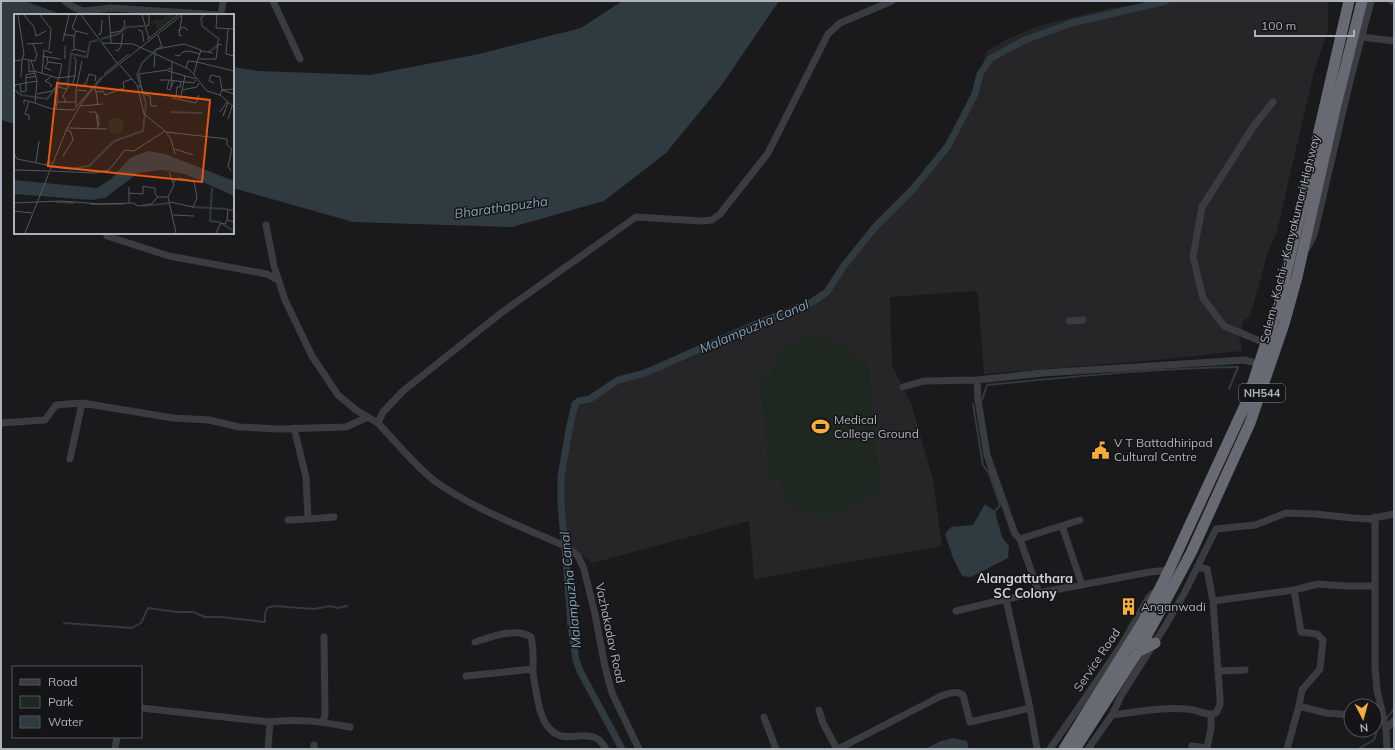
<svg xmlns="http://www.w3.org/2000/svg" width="1395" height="750" font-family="Mulish,sans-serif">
<rect width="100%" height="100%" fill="#1a1a1c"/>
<!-- built -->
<path fill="#262629" d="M1154,1h174v29l-14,42 -37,159 -10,24 -17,62 -6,3 -5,19 3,7 -1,5 -85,9 -172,14 -6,-79 -3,-4 -85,6 2,68 20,41 21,74 9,66 -188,33 -5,-58 -157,42 -26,-22 -5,-48 14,-86 4,-5 10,-2 31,-20 26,-6 17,-7 99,-45 50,-19 16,-10 15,-25 29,-35 42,-43 34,-43 28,-52 10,-43 19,-12 34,-14 68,-17z"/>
<!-- green -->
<path fill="#1f2820" d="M808,338c22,-1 31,4 47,18h12l13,139 -15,1c-24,32 -81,26 -86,-17l-9,1 -10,-104 11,-1c5,-21 16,-31 37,-37z"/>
<!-- water -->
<path fill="#2f3a41" d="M1,1h23l40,14h-49v109l-14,-4z
M622,1h157l-58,85 -55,67 -62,48 -92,26 -159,-5 -120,-34v-121l26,4 111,4 109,-21 102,-26z
M985,504l10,7 7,26 7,9 -1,12 -37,19 -9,-1 -9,-18 -8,-24 6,-7 22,-2z
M954,738l13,3 2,8h-44l16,-8z"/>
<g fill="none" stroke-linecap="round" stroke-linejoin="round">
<!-- stream -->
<path stroke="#2f3a41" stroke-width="2" d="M1239,393l4,1
M982,400l5,-15c83,-8 167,-17 251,-18l-9,22
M973,404l10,61 6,8 11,32 -6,8
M64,623l68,5 9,-5 7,-15 29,4h16l12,5h16l44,5v-8l2,-6 7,-2 40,3 16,-3 7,2 10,-2
M1386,719l8,-10
M1358,749l16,-9 4,-13 4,-5"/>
<!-- canal -->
<path stroke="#2f3a41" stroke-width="7" d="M1392,1h2
M622,749l-42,-78 -4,-11 -5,-34 -4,-55 -6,-67v-27l8,-47 6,-26 4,-3 11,-2 28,-19 27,-7 118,-52 49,-19 15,-10 16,-25 33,-41 36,-36 36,-44 27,-52 5,-20 11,-16 34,-18 47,-17 94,-22"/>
<!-- minor -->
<path stroke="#3b3c41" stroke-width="7" d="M65,1l8,6 10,4 29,-3 108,7 2,-6 1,-8
M273,1l27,58
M1362,37l32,4
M266,225l8,41 11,34 27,56 26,39 18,15 22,13 5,-11 20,-21 98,-78 135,-96 66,4 10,-1 8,-6 48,-61 60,-119 12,-11 52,-22
M107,236l62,20 98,18 12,7
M1307,248l7,-13 36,-154 21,-80
M1069,321l14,-1
M1270,345l-46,-19 -21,-28 -10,-41 9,-50 51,-80 20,-25
M977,380l1,20 9,55 28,79 5,5 60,-19
M903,387l21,-6 53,-1 66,-7 201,-13 16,4
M1,423l44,-3 11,-15 26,-2 91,15 36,2 30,7 40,2 67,-2 22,-10
M378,423c18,19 38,44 58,59 40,28 87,45 131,65l11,9 6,13 11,45 10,53 7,26 27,56
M70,459l12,-56
M308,519l26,-2
M288,520l20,-1 -2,-42 -12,-49
M1062,526l20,59
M1020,539l19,54
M1375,586v81l2,23 9,39 1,20
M1294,590l7,42 16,2 6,6 -3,29 -18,21 -3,16 27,7 25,2
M1006,599l24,109 7,41
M1213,601l81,-11 24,-6 27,2h30v-69
M956,611l50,-12 144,-27 19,-2
M475,642c16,-5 41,-15 56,-5 3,12 2,22 2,34 1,13 4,26 7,39 2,5 3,10 6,14 15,23 33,6 50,14 5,2 7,7 10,11
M1218,671l27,-1
M466,676l67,-7
M141,708l129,14c27,-4 53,0 80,5
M819,710l4,13 14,26
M1112,715c25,-3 49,-8 75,-6 10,0 19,8 29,4l4,-8v-7l-7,-97 -6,-32 -10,-2
M764,717l12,32
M323,722l2,-7 -1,-78
M1386,729l8,-8
M314,745v4
M115,749l2,-12
M268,749l2,-27
M838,749l103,-53c8,-2 15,-6 22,-1l7,27 60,-14
M1050,749l71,-103 28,-49 8,-7
M1088,749l24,-34 10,-21 42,-66 21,-36 31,-63 39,-4 31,-12 29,1 38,4 16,1 25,-5
M1192,749v-3l15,2 4,-20v-13
M1287,749l12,-43"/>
<!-- highway -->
<path stroke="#676a73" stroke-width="11" d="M1137,652l18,-9
M1064,749l79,-127 26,-52 78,-169 33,-101 69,-299
M1075,749l62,-96 22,-40 32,-60 59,-130 34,-99 13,-47 38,-168 27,-108"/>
</g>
<!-- icons -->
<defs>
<symbol id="stadium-bare" viewBox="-9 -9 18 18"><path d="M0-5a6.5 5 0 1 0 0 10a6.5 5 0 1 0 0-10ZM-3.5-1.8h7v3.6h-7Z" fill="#f7ad37" stroke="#151517" stroke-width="2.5" paint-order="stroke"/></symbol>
<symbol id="civic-bare" viewBox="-9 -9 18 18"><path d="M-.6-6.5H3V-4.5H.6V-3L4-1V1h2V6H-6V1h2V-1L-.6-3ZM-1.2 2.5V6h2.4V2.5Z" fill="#f7ad37" stroke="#151517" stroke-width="2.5" paint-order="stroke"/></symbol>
<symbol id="building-bare" viewBox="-9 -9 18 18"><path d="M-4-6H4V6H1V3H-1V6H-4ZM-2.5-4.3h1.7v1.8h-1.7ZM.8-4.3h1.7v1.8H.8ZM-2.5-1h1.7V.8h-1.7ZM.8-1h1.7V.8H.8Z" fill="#f7ad37" stroke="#151517" stroke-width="2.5" paint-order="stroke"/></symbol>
</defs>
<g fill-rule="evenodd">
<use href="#stadium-bare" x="808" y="414" width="25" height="25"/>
<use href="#civic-bare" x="1088" y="438" width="25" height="25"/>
<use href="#building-bare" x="1116" y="594" width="25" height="25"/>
</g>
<g text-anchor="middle" stroke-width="3" stroke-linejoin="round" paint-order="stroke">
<!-- shield labels -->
<rect fill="#151517" stroke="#7f838a" stroke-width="1" x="1239" y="384" width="46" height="18" rx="3"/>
<g font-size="11" font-weight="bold" fill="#acb2bc">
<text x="1262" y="397">NH544</text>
</g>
<!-- street labels -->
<g font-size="12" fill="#acb2bc" stroke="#151517">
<text transform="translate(1290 239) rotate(-76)" y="4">Salem - Kochi - Kanyakumari Highway</text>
<text transform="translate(610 633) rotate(78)" y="4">Vazhakadav Road</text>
<text transform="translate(1097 660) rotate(-56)" y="4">Service Road</text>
</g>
<!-- poi labels -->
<g font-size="12" fill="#acb2bc" stroke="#151517" text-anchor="start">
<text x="834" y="424">Medical<tspan x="834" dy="14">College Ground</tspan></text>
<text x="1114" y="447">V T Battadhiripad<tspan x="1114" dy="14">Cultural Centre</tspan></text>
<text x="1141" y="611">Anganwadi</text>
</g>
<!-- water labels -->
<g font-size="13" font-style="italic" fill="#83a1b7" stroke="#151517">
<text transform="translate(501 207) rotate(-8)" y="5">Bharathapuzha</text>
<text transform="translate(754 326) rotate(-23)" y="5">Malampuzha Canal</text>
<text transform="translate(570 590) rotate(-96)" y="5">Malampuzha Canal</text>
</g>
<!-- neighbourhood labels -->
<g font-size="13" font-weight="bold" fill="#cdd1d8" stroke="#151517">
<text x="1025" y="583">Alangattuthara<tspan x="1025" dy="15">SC Colony</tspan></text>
</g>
</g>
<!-- overview -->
<g transform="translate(14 14)">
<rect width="220" height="220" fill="#1a1a1c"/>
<path d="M150,1h9v3l-16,13 -1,-7 -5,-1 5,-4 8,1zM94 112a8 8 0 1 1 16 0a8 8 0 1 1-16 0Z" fill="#1f2820"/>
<path d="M134,137l17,3 69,27v15l-49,-22 -23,-4 -24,3 -33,25 -14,2 -77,-6v-14l83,8 14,-9 19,-21z" fill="#2f3a41"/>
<path fill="none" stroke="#2f3a41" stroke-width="2" d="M190,1l-3,3 1,8 17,13 -3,8 -8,5M87,25l17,-5 9,-7 17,-1M44,72l10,-4 3,-28 16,3 3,-15 8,-2M1,76l6,5 26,4 9,-11M156,98l32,1M84,100l1,12M31,151l24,4 20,-3 25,-25 29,-10 3,-28 -9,-28 5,-12 16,-15M198,174l-2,33 9,1 15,9M42,188l18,1M76,190h34M129,192l27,-3M178,193l36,2"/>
<path fill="none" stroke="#54575c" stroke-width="1" d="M10,1l10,12 2,9 10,-5M26,1l11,14 -2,21M67,1l36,48M95,1l2,28M128,1l7,24M203,1l-1,13 18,1M132,12l3,-1v-10M214,15l-2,25 8,2M124,16l4,1 2,11M62,17l12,3M164,17l5,-4 5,3M96,19l11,-2 4,-6 -1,-5M49,20l11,2 2,-5 -4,-3 5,-13M84,20h3l1,-14M144,21l4,12h-3M168,22l-3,-1 3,-19M133,26l31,-25M49,27l6,-26M89,29l30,1 49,22 8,4 17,21 13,4 14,12M13,30l16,-1M60,35l12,3M101,36l3,1 3,-5 2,-13M57,37l3,-1v-14M187,37l12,2M140,38l3,-3 27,-5 17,6 -4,12 -9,-1 -2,7M161,41l4,1 4,-4 6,-1 11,3M28,42l18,3M33,43l1,5 14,2 -3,14M9,45l12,2 2,-7 -4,-10M51,45v-13M185,45h17l2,-15 4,1M15,46v12l5,-1 24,7 -1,24M17,46l6,21 -2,22 17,6 22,1 27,-33M0,47l8,-1 2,-6 -6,-39M34,48l-3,6 6,2M106,51l17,20 7,29 21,17M140,53l1,-14M154,57l28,8M28,59l2,-23 8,3M90,60l25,-20M180,60l3,-12 37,9M7,63l1,-17M12,64v-3l9,-2M44,64l17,-2 1,-16 -2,-3M146,66h9l-2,9 3,1 4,-9M155,66l25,3 2,-3M200,69l-5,-2 2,-6 9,2 2,13 12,4M6,70l1,8 5,-1v-13l10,-2M69,70h3l3,-10 7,2 -1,5M81,72l3,19M127,72l3,8 6,2 1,10h6M37,73v-3l-6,-3 7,-5M44,73l9,2 -4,7 3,6M124,73l3,-1 -2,-12 28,-4 5,-2v-6M157,73l1,-19M53,75l2,-5 3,1 3,-9M62,75l6,-28M168,76l15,-3 2,-4M0,78l1,-7 22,-4M82,78l7,-1 2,4 19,-7 -1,-6 9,-3M23,80l15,-3 5,-5M206,81l2,-5 12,-1M162,83l1,-10h3l1,-5M158,84l24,5 3,-8M166,86l5,-24M10,91v-5l11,3M62,92v-16l11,1M67,92l22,-2M42,95l1,-7h18M211,97l-2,5 5,-13M75,98h7l2,17M206,98l7,-10M214,105l4,-13M15,106v-5l-4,-1 4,-13M54,114l39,1M152,118l61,7v6l5,4 -4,17 3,5M161,135l18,6M0,139l3,6 30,6 1,-4 4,2M49,142l10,-16 -2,-8 -4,-2M22,148l3,-21M0,156l35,1M37,157l44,2 14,-3 16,-20 9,1 31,-20 6,8 4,15M115,179l14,1v-8l4,1 8,1v6l3,3M154,183l6,-12 -5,-13M156,188l23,5 4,-9 -3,-17 -16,-3 -5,5M0,189l47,-2 39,3 33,-1 5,3 13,-2 7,-7h10l8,36M115,189v-16M0,197l18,2M159,201l21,1M213,206l1,-10h6M11,219l42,-105 16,-27 20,-24 79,-62M202,219l5,-10 4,1 2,-4 7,2"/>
<path fill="#e8590c" fill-opacity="0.15" stroke="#e8590c" stroke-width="2" d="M43,69l153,17 -8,82 -154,-16z"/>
<rect width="220" height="220" fill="none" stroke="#acb2bc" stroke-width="2"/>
</g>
<!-- border -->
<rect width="1395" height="750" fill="none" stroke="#acb2bc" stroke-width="4"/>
<!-- legend -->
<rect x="12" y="666" width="130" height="72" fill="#151517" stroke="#515459"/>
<rect x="20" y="679" width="20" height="6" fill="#3b3c41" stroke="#515459"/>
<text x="48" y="686" font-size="12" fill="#acb2bc">Road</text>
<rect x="20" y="696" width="20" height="12" fill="#1f2820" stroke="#515459"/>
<text x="48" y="706" font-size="12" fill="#acb2bc">Park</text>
<rect x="20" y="716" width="20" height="12" fill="#2f3a41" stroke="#515459"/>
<text x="48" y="726" font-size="12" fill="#acb2bc">Water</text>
<!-- north arrow -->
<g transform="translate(1363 718) rotate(174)"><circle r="19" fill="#151517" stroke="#515459"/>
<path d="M0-3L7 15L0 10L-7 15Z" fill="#f7ad37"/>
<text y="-6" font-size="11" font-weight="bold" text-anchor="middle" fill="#acb2bc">N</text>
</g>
<!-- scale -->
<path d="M1255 30v6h99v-6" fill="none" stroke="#acb2bc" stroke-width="2"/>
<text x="1261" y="30" font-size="12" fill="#acb2bc" stroke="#151517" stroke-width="3" paint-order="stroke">100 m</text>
</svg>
